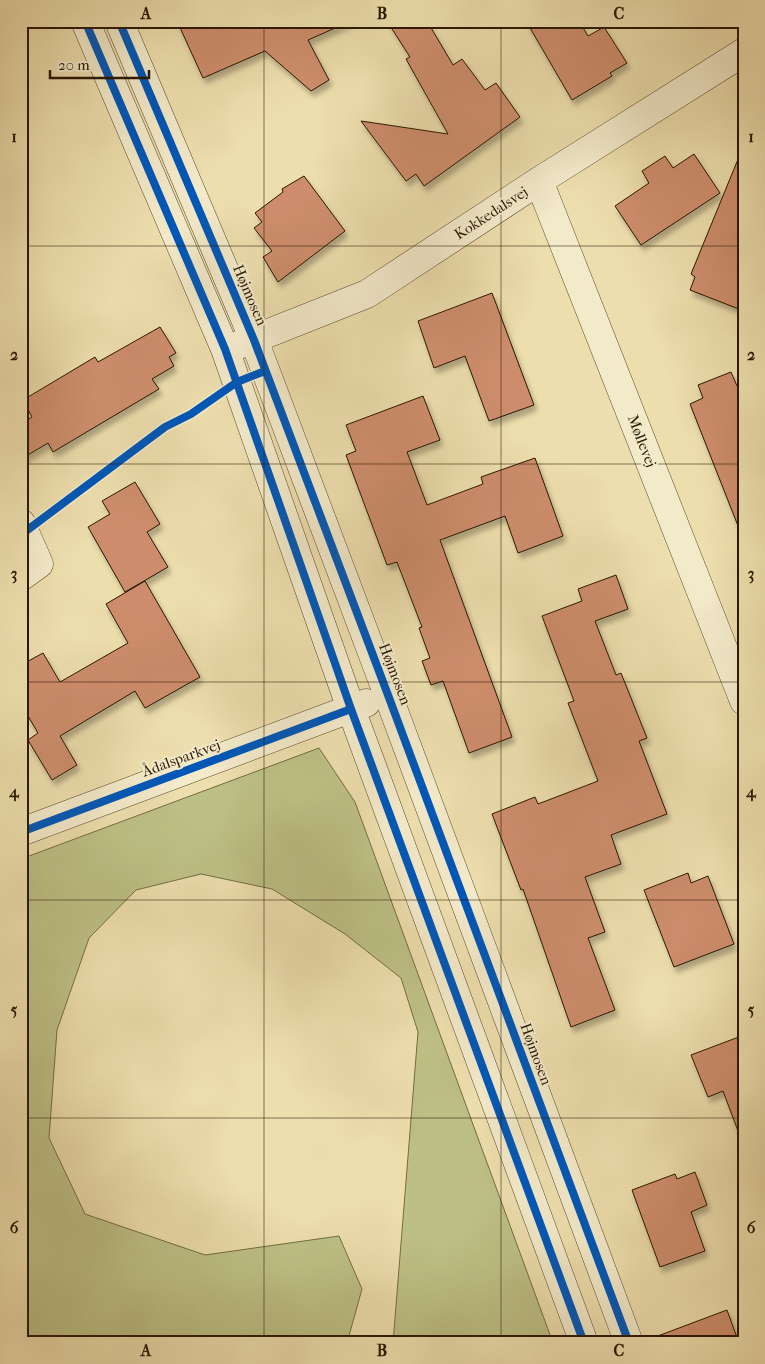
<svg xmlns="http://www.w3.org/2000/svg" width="765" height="1364" font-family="'IM FELL French Canon',serif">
<defs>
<filter id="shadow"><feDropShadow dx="3" dy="5.5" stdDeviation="2.5" flood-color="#0004"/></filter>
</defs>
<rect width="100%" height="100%" fill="#eddead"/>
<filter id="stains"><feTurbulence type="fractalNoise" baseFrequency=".004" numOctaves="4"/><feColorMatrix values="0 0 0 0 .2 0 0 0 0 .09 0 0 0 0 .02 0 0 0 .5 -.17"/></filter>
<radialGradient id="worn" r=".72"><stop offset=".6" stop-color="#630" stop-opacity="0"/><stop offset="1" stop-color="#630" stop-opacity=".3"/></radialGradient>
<!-- green -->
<path fill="#bdc086" stroke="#736c43" d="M319,748l36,54 198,541h-160l25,-311 -17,-54 -56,-44 -73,-45 -71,-15 -65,16 -47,48 -32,92 -8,108 36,76 120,41 134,-19 23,53 -15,54h-326v-484z"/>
<!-- building -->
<path fill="#cd8d6c" stroke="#291700" filter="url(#shadow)" d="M177,21h174l-43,19 21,40 -18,11 -46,-40 -62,27z
M387,21h40l26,44 9,-6 23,31 11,-7 24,34 -96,69 -8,-12 -10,7 -45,-60 87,13 -42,-75 4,-2z
M526,21h53l9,15 16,-9 23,36 -17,10 2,3 -40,24z
M743,147h1v164l-54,-21 5,-13 -4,-3z
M694,154l26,39 -79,52 -26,-39 34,-23 -7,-12 23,-15 8,12z
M304,176l41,55 -67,51 -15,-25 9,-6 -18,-23 8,-6 -7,-9 28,-21 -1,-3z
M492,293l42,112 -45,16 -24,-65 -31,12 -16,-47z
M160,327l16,26 -7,4 5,9 -22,13 7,10 -106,63 -5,-9 -27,16v-35l11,-7 -9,-17 72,-43 3,5z
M731,372l6,14 7,-3v152l-2,1 -52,-132 13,-6 -5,-13z
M423,396l17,44 -33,12 20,53 56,-21 -2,-7 54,-19 28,78 -45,17 -13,-37 -65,24 72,197 -43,16 -26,-72 -12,4 -9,-24 8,-3 -11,-30 3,-1 -25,-65 -10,3 -41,-110 10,-4 -10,-26z
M135,482l25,42 -13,8 21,35 -43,25 -37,-65 22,-13 -8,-13z
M616,575l12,34 -33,12 21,54 5,-2 26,65 -8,3 28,73 -56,21 10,29 -36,13 20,55 -17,6 27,72 -44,17 -48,-138 -2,1 -29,-76 43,-17 3,7 60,-23 -30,-78 6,-2 -32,-85 40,-15 -4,-12z
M145,581l55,96 -55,31 -10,-17 -75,45 17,29 -25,15 -24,-40 10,-7 -17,-29v-39l22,-12 17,29 68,-39 -22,-39z
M688,873l3,10 17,-7 26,68 -60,23 -30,-77z
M744,1035v104h-3l-18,-48 -15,6 -17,-42z
M695,1172l12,33 -16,7 14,39 -45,16 -28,-77 43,-16 2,5z
M727,1310l12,33h-91l-1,-3z"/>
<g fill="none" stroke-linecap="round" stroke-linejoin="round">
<defs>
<path id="minor" d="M85,21l140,328 126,360 233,634
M119,21l135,319 134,355 241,648
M539,181l205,520
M236,346l131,-52 172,-113 205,-129
M21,523l18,41 -18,13
M21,832l345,-129"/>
</defs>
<!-- minor casing -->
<use href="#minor" stroke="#5a492b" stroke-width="29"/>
<!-- minor -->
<use href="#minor" stroke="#f3eaca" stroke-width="28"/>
<defs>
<path id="cycleway" d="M85,21l140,328 126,360 233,634
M119,21l135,319 134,355 241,648
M26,531l139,-104 26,-13 46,-32 28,-11
M21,832l330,-123"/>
</defs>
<!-- cycleway casing -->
<use href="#cycleway" stroke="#f3eaca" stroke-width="11"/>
<!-- cycleway -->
<use href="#cycleway" stroke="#0057b8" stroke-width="8"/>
</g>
<!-- grid -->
<path fill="none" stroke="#291700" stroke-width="1" stroke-opacity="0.55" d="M264,21v1322M501,21v1322M21,246h723M21,464h723M21,682h723M21,900h723M21,1118h723"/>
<g text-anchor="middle" stroke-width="4" stroke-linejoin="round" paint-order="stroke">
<!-- street labels -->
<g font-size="15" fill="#291700" stroke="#f3eaca">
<text transform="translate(491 213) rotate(-33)" y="5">Kokkedalsvej</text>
<text transform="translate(250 295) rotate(67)" y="5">Højmosen</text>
<text transform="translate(642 441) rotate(69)" y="5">Møllevej</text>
<text transform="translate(395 674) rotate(69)" y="5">Højmosen</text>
<text transform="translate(181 758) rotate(-20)" y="5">Ådalsparkvej</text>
<text transform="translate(536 1054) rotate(70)" y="5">Højmosen</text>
</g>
</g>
<!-- margin -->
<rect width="765" height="1364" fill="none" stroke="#eddead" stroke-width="55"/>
<!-- scale -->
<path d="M50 70v8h99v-8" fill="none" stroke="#291700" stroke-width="2.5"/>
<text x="58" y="70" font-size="15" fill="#291700" stroke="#f3eaca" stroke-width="4" paint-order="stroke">20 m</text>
<rect x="28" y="28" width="710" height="1308" fill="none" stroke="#291700" stroke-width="2"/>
<g font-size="16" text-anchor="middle" font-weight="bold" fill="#291700">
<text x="146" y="19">A</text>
<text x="382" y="19">B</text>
<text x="619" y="19">C</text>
<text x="14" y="142">1</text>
<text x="751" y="142">1</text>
<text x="14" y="360">2</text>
<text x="751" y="360">2</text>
<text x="14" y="579">3</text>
<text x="751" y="579">3</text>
<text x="14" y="797">4</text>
<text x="751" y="797">4</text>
<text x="14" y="1015">5</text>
<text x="751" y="1015">5</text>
<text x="14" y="1233">6</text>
<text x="751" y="1233">6</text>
<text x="146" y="1356">A</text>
<text x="382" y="1356">B</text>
<text x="619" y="1356">C</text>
</g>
<rect width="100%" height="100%" filter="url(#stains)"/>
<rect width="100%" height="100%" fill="url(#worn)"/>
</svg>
